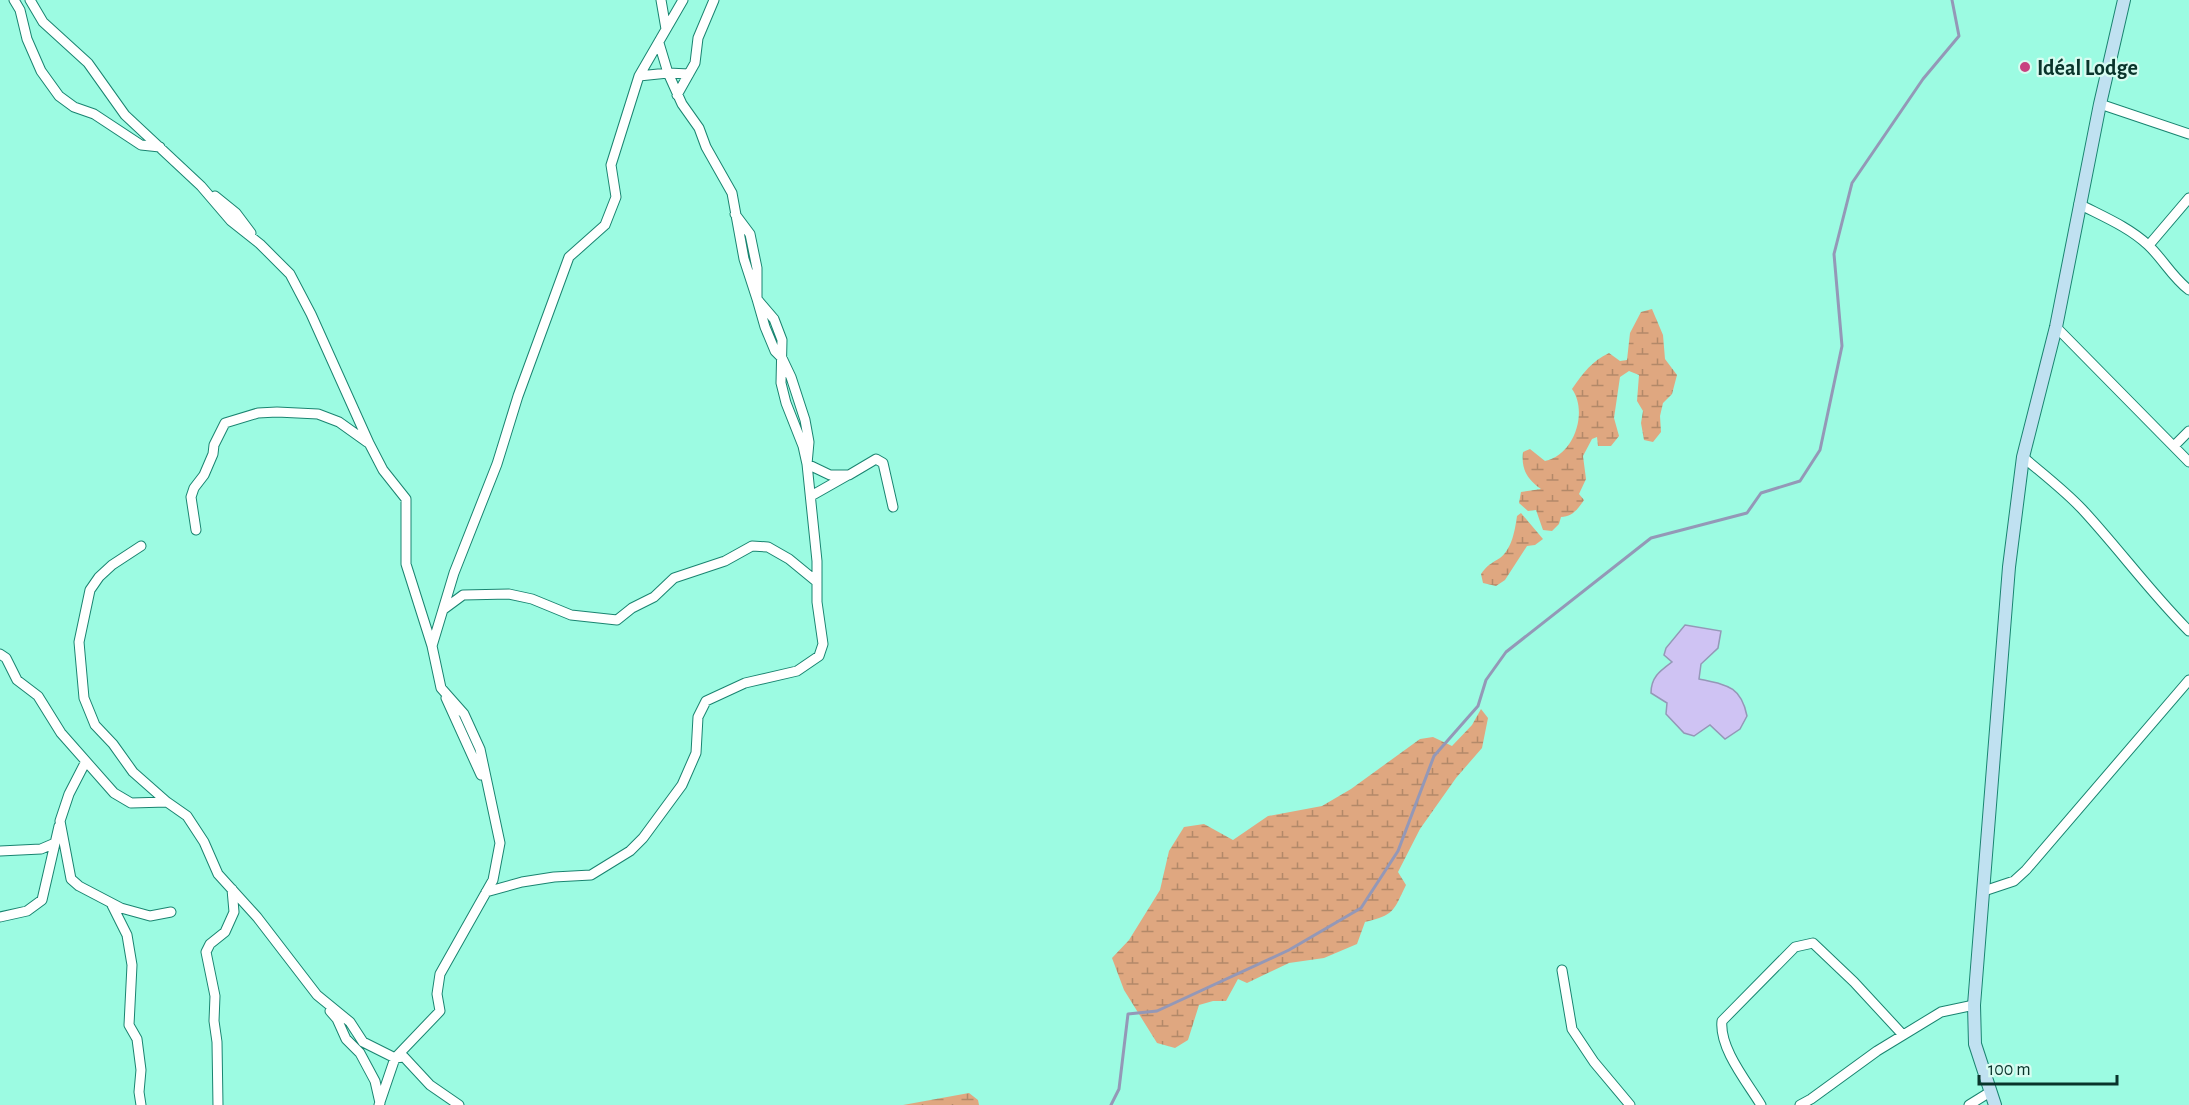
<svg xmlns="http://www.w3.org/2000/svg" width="2189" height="1105" font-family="'Alegreya Sans',sans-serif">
<defs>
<pattern id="wetland-marsh" width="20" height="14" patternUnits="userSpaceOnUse" patternTransform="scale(1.5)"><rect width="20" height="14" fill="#dfa780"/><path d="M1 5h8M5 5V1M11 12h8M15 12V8" fill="none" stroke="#b38969"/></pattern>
</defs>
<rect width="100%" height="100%" fill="#9cfbe2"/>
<!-- wetland -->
<path fill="url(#wetland-marsh)" d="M1652,309l11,26 2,24 12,16 -5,19 -9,9 -3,13 1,16 -8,10 -9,-2 -3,-17 2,-12 -6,-10 2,-26 -10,-4 -9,6 -6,41 5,18 -8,10h-13l-1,-9 -5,2 -9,17 3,23 -7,15 5,6c-6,9 -12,17 -23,17l-2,7 -7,7 -9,-1 -7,-20 -8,1 -9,-8 2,-11 20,-3c-14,-10 -20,-20 -18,-37l7,-3 15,12c30,-6 43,-50 27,-72 11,-16 20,-28 37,-36l11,8 7,-1 3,-27 11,-21z
M1521,513l22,26 -8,6 -8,1 -22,34 -9,6 -13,-3 -2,-9c6,-9 11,-11 19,-16 12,-9 15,-28 17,-42z
M1481,709l7,9 -6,30 -26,30 -36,51 -22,43 8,13c-13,27 -12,30 -41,37l-8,22 -33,14 -35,5 -42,20 -9,-4 -12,22h-13l-14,4 -11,35 -13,8 -18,-5 -33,-53 -12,-32 17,-18 31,-50 9,-39 15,-24 20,-3 29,16 35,-24 54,-10 29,-17 69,-50 13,-2 19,9 20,-21z
M969,1093l9,7 1,5h-76z"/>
<!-- water -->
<path fill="#cfc3f3" stroke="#9498b7" stroke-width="1.5" d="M1685,625l36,6 -3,17 -17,16 -2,15c28,6 42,7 48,37l-7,13 -15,10 -15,-14 -16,11 -10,-3 -18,-19 1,-11 -16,-10c0,-16 9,-22 21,-31l-8,-7 2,-7z"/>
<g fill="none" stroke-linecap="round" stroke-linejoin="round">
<!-- stream -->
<path stroke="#9498b7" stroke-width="3" d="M1111,1105l8,-16 9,-75 29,-3 132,-61 72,-42 37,-57 36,-95 44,-50 8,-26 20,-28 145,-114 96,-25 14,-20 39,-12 20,-31 22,-104 -8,-92 18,-71 71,-104 36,-43 -7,-36"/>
<defs>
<path id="minor" d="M14,0l6,10 7,29 14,32 18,25 15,11 20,7 47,31 19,2
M30,0l13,22 45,41 37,52 76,71 30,35 29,23 30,30 21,40 58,129 14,27 23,29v65l26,82
M661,0l5,29
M659,43l9,30 14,31 17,24 7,19 26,46 12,66 13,40 17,20 8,21 -1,43 5,20 17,43 4,18 23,11h19l27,-16 7,4 10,44
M639,76l29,-3 21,1
M677,95l18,-32 3,-25 16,-38
M2100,104l89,30
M215,196l21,17 15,20
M2079,204c23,12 50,23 69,41 15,14 24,32 41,45
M2149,245l40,-47
M2056,327l133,135
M2174,446l15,-15
M2023,457c20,17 41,33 59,52 37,40 69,84 107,122
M811,496l37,-21
M196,530l-5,-33 3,-9 10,-13 9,-21 1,-9 11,-22 33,-10 19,-1 41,2 21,8 28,20
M141,546l-29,19 -13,12 -9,13 -11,52 5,56 11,27 18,19 20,28 34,30
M444,609l19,-14 46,-1 23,5 39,16 46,5 15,-12 22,-11 20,-19 51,-17 27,-15 16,1 21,12 28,23
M0,654l6,4 11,22 21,16 23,37 53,60 17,10 36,-1 20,14 17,26 14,32 39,43 60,78 33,27 13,20 32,16 9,-1 26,28 29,20
M446,698l35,77
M85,763l-16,31 -9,27 11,58 8,7 42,22 29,8 21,-4
M0,851l41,-2 14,-6
M1984,891l30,-10 12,-11 163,-190
M486,892l36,-10 32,-5 37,-2 39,-24 13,-13 39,-53 14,-32 2,-36 8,-16 39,-18 52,-12 22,-15 4,-12 -6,-42v-41l-10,-97 2,-22 -4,-22 -14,-43 -9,-19 -7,-7 -10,-24 -8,-28v-31l-7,-34 -15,-20
M111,903l16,32 5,30 -3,60 8,14 4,31 -2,22 2,13
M0,917l27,-6 15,-11 17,-74
M1562,970l10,59 22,33 36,43
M330,1011l7,8 9,20 14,14 15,28 5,22
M218,1105l-1,-63 -3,-21 1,-25 -9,-44 4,-8 15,-12 9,-20 -2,-23
M379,1105l16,-47 45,-47 -3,-17 3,-20 53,-94 7,-37 -20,-94 -16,-35 -23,-26 -9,-42 22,-73 43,-109 21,-68 51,-139 36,-32 11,-28 -5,-32 28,-89 44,-76
M1761,1105c-14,-23 -42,-57 -39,-84l73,-74 18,-4 41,39 49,53
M1800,1105l11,-6 66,-48 64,-39 33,-7
M1969,1105l21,-13"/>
<path id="secondary" d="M1995,1105l-20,-61 -1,-39 35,-438 14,-110 33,-130 44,-223 24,-104"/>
</defs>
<!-- minor casing -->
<use href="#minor" stroke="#198470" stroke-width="11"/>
<!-- secondary casing -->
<use href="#secondary" stroke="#198470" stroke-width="14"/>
<!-- minor -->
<use href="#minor" stroke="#fff" stroke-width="9"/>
<!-- secondary -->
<use href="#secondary" stroke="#c0e1f1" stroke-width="12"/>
</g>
<!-- markers -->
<circle fill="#c84180" stroke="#d8fcf1" stroke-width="2" cx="2025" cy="67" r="6"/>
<g text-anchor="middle" stroke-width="4.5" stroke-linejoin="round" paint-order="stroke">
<!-- poi labels -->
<g font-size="22" font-weight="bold" fill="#09342b" stroke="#d8fcf1" text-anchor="start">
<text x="2037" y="75">Idéal Lodge</text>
</g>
</g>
<!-- scale -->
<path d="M1979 1075v9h138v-9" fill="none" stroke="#09342b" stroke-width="3"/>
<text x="1988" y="1075" font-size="18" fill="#09342b" stroke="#d8fcf1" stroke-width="4.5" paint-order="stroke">100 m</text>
</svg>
